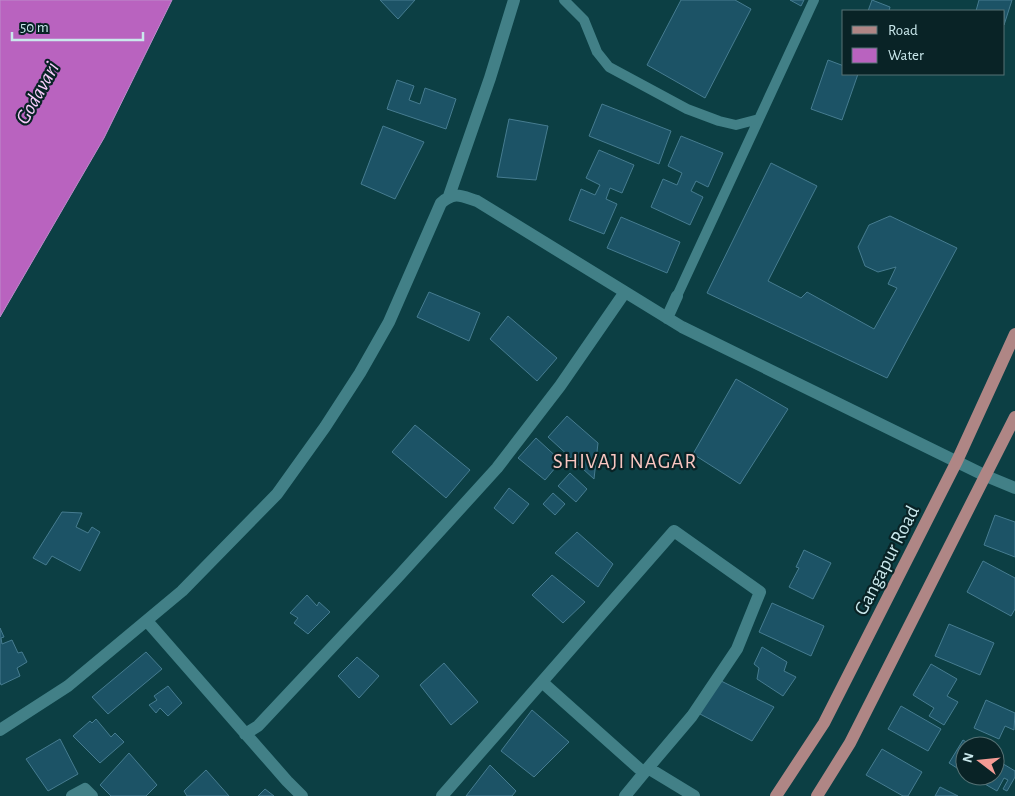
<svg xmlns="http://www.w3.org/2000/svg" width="1015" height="796" font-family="'Alegreya Sans',sans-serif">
<rect width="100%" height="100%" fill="#0c3f44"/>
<!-- water -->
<path fill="#b963bf" stroke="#be8bcc" d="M0,0h172l-68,138 -104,179z"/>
<!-- building -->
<path fill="#1c5366" stroke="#467c90" d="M380,0h35l-17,19z
M681,0h54l16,9 -46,89 -58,-33z
M790,0h14l-3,6z
M872,0l18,7 -1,4h-21z
M979,0h33l-8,25v-14h-28z
M828,60l16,6v8h14l-16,46 -31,-11z
M397,80l17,6 -5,14 11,4 5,-16 31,11 -10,30 -59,-20z
M602,104l69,27 -12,33 -70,-28z
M509,119l39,7 -12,54 -39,-3z
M383,126l41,16 -29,57 -34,-15z
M681,136l42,17 -15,34 -12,-6 -5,10 12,6 -13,28 -39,-18 12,-28 14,6 5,-12 -14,-7z
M599,150l35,15 -12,28 -12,-5 -4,11 11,5 -13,30 -35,-14 12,-31 14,6 5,-10 -14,-7z
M771,163l46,23 -49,95 33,17 6,-6 67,37 23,-41 -9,-4 8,-17 -18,5 -13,-6 -7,-19 11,-22 21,-9 67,32 -70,130 -180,-85z
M621,217l59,25 -13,31 -60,-25z
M429,292l51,21 -11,28 -52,-24z
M508,316l49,42 -20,23 -47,-42z
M736,379l52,30 -48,75 -47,-30z
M567,416l31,27 -4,36 -46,-42z
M415,425l55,45 -24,28 -54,-46z
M536,438l25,23 -16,19 -27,-22z
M570,473l17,16 -11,13 -18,-16z
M509,488l20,16 -16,20 -19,-16z
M553,493l12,11 -10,11 -12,-11z
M62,512l20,1 -6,14 12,6 4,-6 8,5 -20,39 -28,-15 -6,9 -13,-7z
M995,515l20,7v35l-31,-12z
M577,532l36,32 -15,23 -43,-34z
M804,550l27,13 -18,36 -24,-12 10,-19 -3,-1z
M983,561l32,17v31l-4,7 -44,-24z
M552,575l33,27 -22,21 -31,-28z
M307,595l10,11 2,-4 11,10 -22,22 -14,-11 4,-5 -8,-5z
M772,603l52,23 -13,30 -52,-24z
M949,624l45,19 -14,32 -45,-19z
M0,628l4,9 -3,1 1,6 10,-4 6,13 4,-1 5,10 -10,6 3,8 -19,9 -1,-3z
M762,647l25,15 -3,9 12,6 -13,19 -26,-17 2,-11 -5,-4z
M146,652l16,17 -54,45 -16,-17z
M357,657l22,19 -20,22 -21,-22z
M444,663l34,39 -27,23 -31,-40z
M931,664l26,15 -10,17 11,6 -14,23 -15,-9 5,-8 -21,-13z
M717,679l57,28 -22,34 -52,-27z
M168,686l14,17 -14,13 -8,-8 -4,5 -7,-8 8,-5 -3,-4z
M986,700l29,13 -1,17 -9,-4 -6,13 -25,-11z
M901,706l40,23 -13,22 -40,-22z
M532,710l37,32 -35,35 -33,-26z
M96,719l15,18 4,-4 9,9 -24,21 -27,-27 17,-15 2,2z
M60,739l18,35 -30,17 -22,-32z
M963,740l10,6h-8v27l-16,-10z
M882,749l40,23 -14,24h-5l-37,-21z
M129,753l28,32 -11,11h-35l-11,-11z
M995,759l20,12v6l-8,14 -4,-2 5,-9 -4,-2 -7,13 -26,-15h24z
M490,765l26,26 -4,5h-46z
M206,770l23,26h-42l-3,-5z
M940,787l18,9h-23z
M265,789l9,7h-16z"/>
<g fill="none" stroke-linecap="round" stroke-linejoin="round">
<!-- service -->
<path stroke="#428087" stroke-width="10" d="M564,0l20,20 13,32 12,15 78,42 32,12 17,4 23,-6
M677,296l137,-296"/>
<!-- minor -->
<path stroke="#428087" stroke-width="12" d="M449,196l41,-118 24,-78
M667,318l10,-22
M147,621l140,160 15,15
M542,682l102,91
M0,730l68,-44 114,-95 95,-97 48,-67 35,-54 29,-51 52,-119c14,-12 20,-7 36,-2l205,126 304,149 29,12
M245,734l13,-8 139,-148 100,-110 63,-82 65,-94
M72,796l13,-7 7,7
M442,796l232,-265 86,61 -23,57 -45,67 -44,52
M625,796l23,-28 46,28"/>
<!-- primary -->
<path stroke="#af8685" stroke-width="12" d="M776,796l48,-73 133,-262 58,-127
M817,796l33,-53 165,-326"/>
</g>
<g text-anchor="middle" stroke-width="4.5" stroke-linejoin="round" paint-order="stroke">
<!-- street labels -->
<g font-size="20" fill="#cae8ec" stroke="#092326">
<text transform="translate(886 560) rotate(-63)" y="7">Gangapur Road</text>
</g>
<!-- water labels -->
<g font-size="21" font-style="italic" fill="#facffc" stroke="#092326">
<text transform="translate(37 93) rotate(-61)" y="7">Godavari</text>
</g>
<!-- neighbourhood labels -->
<g font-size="21" letter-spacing="1" fill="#fac6c1" stroke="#092326">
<text x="625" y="468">SHIVAJI NAGAR</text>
</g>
</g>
<!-- legend -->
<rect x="842" y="10" width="162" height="65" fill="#092326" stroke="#567275"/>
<rect x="852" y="26" width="25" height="8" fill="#af8685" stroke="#567275"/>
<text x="888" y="35" font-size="15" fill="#cae8ec">Road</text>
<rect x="852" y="48" width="25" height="15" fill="#b963bf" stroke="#567275"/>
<text x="888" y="60" font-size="15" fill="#cae8ec">Water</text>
<!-- north arrow -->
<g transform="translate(980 761) rotate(286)"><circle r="24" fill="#092326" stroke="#567275"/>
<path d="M0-4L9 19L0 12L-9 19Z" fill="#f59c95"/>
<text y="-8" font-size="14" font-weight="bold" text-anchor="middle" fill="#cae8ec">N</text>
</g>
<!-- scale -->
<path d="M12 32v8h131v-8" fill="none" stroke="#cae8ec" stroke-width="2.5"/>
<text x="20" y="32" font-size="15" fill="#cae8ec" stroke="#092326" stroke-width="4" paint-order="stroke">50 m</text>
</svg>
